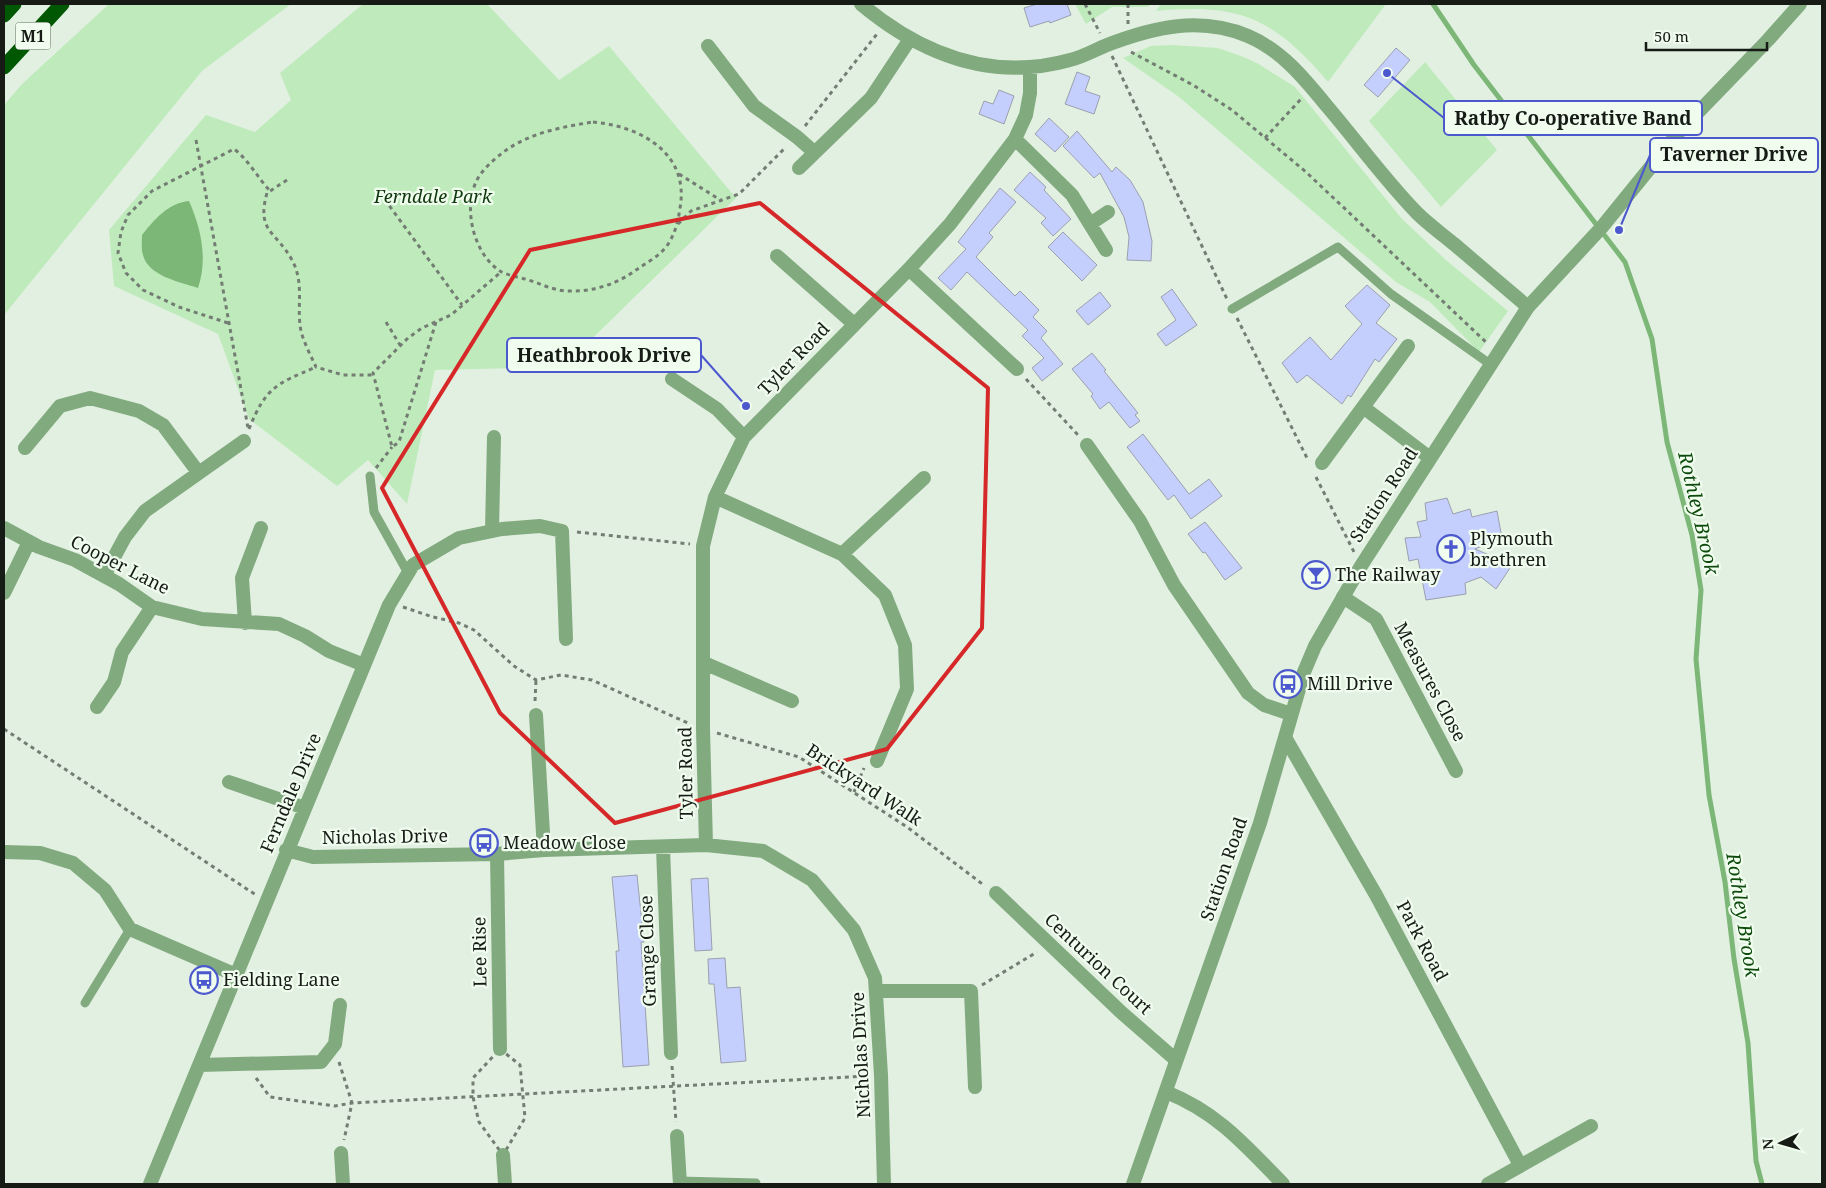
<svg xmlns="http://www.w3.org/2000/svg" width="1826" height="1188" font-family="'Noto Serif',serif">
<rect width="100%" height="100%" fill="#e2f0e1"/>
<!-- green -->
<path fill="#bfebbc" d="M109,4h182l-89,67 -198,244v-210l18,-21z
M363,4h124l72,76 50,-34 127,152 -173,169 -128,3 -28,134 -39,-44 -31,26 -88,-67 -31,-85 -104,-48 -5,-56 97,-115 49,17 36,-32 -11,-27z
M1075,4h76l-3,3h-36l-26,17z
M1161,4h225l-58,78c-54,-64 -89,-79 -172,-71z
M1172,45l46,3 23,8 16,7 38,24 107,132 45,42 61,50 -29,41 -49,-50 -34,-20 -217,-185 -56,-39 28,-12z
M1425,62l72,88 -56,57 -72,-86z"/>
<!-- water -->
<path fill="#7cb778" d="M189,201c12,27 19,58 9,87 -18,-6 -50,-12 -55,-33 -2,-6 -1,-14 -1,-20 12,-15 26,-32 47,-34z"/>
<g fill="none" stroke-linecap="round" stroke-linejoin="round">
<!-- stream -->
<path stroke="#7cb778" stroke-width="5" d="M1433,4l41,61 151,197 27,77 15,103 25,93 9,55 -5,69 13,136 16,87 9,77 14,84 8,118 6,23"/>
</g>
<!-- building -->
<path fill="#c4cffd" stroke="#9b9faf" d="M1037,4h30l4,11 -21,8 -1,-2 -19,6 -6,-19z
M1396,48l14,12 -32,37 -14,-12z
M1077,72l13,5 -5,14 15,5 -6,18 -29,-10z
M999,90l15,6 -10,28 -25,-10 5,-13 9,3z
M1049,118l20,19 -14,15 -20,-18z
M1077,131l35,41 4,-5 14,13 13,22 9,39 -1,20 -24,-1 2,-23 -5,-20 -24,-44 -6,5 -31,-32z
M1030,172l16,15 -2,3 27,29 -18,17 -12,-13 5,-5 -32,-28z
M1000,188l16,14 -27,31 4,4 -17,20 39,39 5,-5 19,19 -6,7 14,14 -6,7 22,26 -21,17 -10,-13 12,-10 -22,-22 6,-6 -61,-58 -16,18 -13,-12 28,-29 -8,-7z
M1063,232l34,33 -15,16 -34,-34z
M1367,285l23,20 -14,18 21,16 -18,23 -4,-3 -24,38 -3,-2 -6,9 -35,-29 -10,8 -15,-20 28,-26 21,23 31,-36 -17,-18z
M1172,289l25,36 -31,21 -9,-12 19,-14 -15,-23z
M1100,292l11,14 -23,19 -12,-14z
M1092,353l14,17 -2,1 34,42 -3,2 5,6 -10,7 -21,-26 -9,7 -9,-13 2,-2 -21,-25z
M1143,434l46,60 20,-15 13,17 -31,23 -17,-24 -6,5 -41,-53z
M1447,498l6,16 17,-5 2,8 25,-6 5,27 -27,11 37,16 -16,24 -15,-12 -16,6 1,11 -40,6 -8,-41 -9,2 -4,-23 16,-1 -4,-15 10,-2 -2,-17z
M1205,522l37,46 -17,12 -20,-28 -2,1 -15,-19z
M637,875l7,67h-3l8,123 -26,2 -7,-116h3l-7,-74z
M708,878l4,72 -17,1 -4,-72z
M725,958l2,30 13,-1 6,74 -25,2 -7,-79h-5l-1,-25z"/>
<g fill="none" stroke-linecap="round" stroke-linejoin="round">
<!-- path -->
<path stroke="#747d73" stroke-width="3" stroke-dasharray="4 4" stroke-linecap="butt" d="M1085,4l15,29
M1128,4v20
M1131,52l62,33 39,25 74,62 182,172
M1112,56l115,243
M593,122c47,4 97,31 87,86 -2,14 -5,27 -14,39 -8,10 -20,16 -30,23 -19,14 -43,22 -67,21 -16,0 -29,-8 -44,-12 -7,-2 -19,-4 -25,-8 -26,-17 -37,-61 -24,-89 5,-11 16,-21 25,-28 26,-21 61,-27 92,-32z
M805,126l72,-92
M1265,138l37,-40
M196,140l52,288
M679,174l43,27
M287,180l-20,13c-11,39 9,38 25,67 13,24 4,47 9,71 3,12 10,25 15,36l27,8h30
M380,193l82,112
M678,224l13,-13 48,-17 47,-47
M1237,318l71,142
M386,322l14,23
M436,322l-37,120 -7,5 -19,-74 35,-35 14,-10 29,-13 50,-43
M228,323l-49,-16 -36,-17 -17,-17 -8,-20 3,-21 7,-17 24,-24 82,-42c13,9 24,29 36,42
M1026,379l52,56
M249,429c17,-42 27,-45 67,-62
M376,468l16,-21
M1316,477l38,75
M577,532l113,12
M403,607l30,10 26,6 15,7 40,36 22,14 25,-5 31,5 98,44
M535,701l1,-21
M4,729l252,166
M717,733l82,24 108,70 78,59
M854,792l10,-24
M982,985l55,-33
M500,1049l20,16 5,53 -22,37 -24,-33 -6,-25v-19z
M339,1062l13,41 -8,37
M672,1066l4,56
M256,1078l14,19 65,9 17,-3 516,-27"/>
<!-- service -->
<path stroke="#82aa7f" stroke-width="9" d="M1232,309l106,-62 53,47 99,70
M370,476l4,36 34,61
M85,1003l45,-74
M679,1181l77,2"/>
<!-- minor -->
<path stroke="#82aa7f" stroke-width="14" d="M861,4c60,50 130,78 209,56 13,-3 25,-10 37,-15 47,-18 93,-29 141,-9 33,14 56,42 78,69 30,35 58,74 91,108 11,11 25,21 37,31 25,21 49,42 74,63
M708,46l46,60 43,31 17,15
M1015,139l57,56 34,55
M799,168l72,-70 39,-59
M1090,224l18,-12
M777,256l77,68
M909,269l108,100
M672,379l45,30 27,28
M1363,407l67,51
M1087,445l53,76 34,64 74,108 16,12 27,9
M25,448l35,-42 30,-8 49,13 24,14 35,47
M1322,463l86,-117
M715,497l127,57 43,41 20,50 2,44 -30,72
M4,528l35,19 36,13 44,24 33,23 50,12 77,5 26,12 24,15 35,14
M492,531l2,-94
M842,554l82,-76
M104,576l21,-39 20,-26 99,-70
M4,593l25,-51
M1343,597l33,22 80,152
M245,623l-3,-45 19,-50
M704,663l88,38
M97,707l17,-25 8,-30 30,-45
M536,715l8,135
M1286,739l90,156 144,270
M229,782l76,26
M706,845l-3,-116v-183l12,-49 29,-60 165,-168 41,-45 65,-85 11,-24 4,-22v-26
M663,848l8,205
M286,850l27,7 184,-3 47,-4 162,-5 57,6 49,29 42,50 21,48 6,97 3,109
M4,852l36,1 33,10 32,27 25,39 106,46
M497,854l3,195
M996,893l126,120 54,47
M877,991h94l4,96
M199,1065l122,-3 14,-18 5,-39
M1166,1092c51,20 80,54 117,92
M677,1136l3,48
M341,1153l2,31
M503,1155l2,29
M150,1184l239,-579 24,-40 46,-27 43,-9 38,-3 22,5 4,108
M1488,1184l103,-58"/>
<!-- tertiary -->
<path stroke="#82aa7f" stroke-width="14" d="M1133,1184l127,-361 44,-151 11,-26 46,-80 167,-259 74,-80 77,-95 89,-92 32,-36"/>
<!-- motorway -->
<path stroke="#015802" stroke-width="15" d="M4,15l10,-11
M4,67l58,-63"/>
</g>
<!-- marked area -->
<path fill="none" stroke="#d62828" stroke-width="4" stroke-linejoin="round" d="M760,203l228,185 -6,240 -95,121 -272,74 -115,-110 -118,-225 148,-238z"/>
<!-- icons -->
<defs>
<symbol id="church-ring" viewBox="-11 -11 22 22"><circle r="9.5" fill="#f0fdee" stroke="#4c58cd" stroke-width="1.5"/><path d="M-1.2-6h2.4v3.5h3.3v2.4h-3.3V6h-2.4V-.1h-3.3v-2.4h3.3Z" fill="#4c58cd"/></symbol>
<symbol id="bar-ring" viewBox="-11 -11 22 22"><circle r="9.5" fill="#f0fdee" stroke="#4c58cd" stroke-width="1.5"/><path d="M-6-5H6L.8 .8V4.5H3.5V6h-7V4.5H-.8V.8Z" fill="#4c58cd"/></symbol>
<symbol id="bus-ring" viewBox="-11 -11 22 22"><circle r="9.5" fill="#f0fdee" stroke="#4c58cd" stroke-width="1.5"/><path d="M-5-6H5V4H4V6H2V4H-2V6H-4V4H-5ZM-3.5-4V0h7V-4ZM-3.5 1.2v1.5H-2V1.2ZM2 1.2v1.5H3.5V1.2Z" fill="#4c58cd"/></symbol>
</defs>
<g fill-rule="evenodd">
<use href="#church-ring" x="1435" y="533" width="32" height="32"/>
<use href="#bar-ring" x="1300" y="559" width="32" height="32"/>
<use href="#bus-ring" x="1272" y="668" width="32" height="32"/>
<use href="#bus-ring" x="468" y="827" width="32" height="32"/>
<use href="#bus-ring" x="188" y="964" width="32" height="32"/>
</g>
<g text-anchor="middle" stroke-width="4.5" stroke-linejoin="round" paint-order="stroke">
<!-- shield labels -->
<rect fill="#f0fdee" stroke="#575f57" stroke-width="1" x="15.5" y="22.5" width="35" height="27" rx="4"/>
<g font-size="16" font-weight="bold" fill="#161b16">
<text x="33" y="42">M1</text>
</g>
<!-- park labels -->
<g font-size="18" font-style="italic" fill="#0e370c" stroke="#f0fdee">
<text x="433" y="203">Ferndale Park</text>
</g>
<!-- street labels -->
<g font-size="18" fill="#161b16" stroke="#f0fdee">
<text transform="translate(794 359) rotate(-46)" y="6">Tyler Road</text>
<text transform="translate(1384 495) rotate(-57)" y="6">Station Road</text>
<text transform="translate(120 565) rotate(27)" y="6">Cooper Lane</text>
<text transform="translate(1430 682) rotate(62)" y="6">Measures Close</text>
<text transform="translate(686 773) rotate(-91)" y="6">Tyler Road</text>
<text transform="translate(864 785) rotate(33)" y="6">Brickyard Walk</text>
<text transform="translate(291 793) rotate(-67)" y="6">Ferndale Drive</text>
<text transform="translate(385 837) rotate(-1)" y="6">Nicholas Drive</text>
<text transform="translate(1224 869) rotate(-71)" y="6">Station Road</text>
<text transform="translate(1422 941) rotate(62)" y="6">Park Road</text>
<text transform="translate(648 951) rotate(-92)" y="6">Grange Close</text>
<text transform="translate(480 952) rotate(-91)" y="6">Lee Rise</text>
<text transform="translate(1098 964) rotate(43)" y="6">Centurion Court</text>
<text transform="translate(861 1055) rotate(-93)" y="6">Nicholas Drive</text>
</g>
<!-- poi labels -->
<g font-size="18" fill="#161b16" stroke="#f0fdee" text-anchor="start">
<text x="1470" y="545">Plymouth<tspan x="1470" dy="21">brethren</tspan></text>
<text x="1335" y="581">The Railway</text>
<text x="1307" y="690">Mill Drive</text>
<text x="503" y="849">Meadow Close</text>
<text x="223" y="986">Fielding Lane</text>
</g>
<!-- water labels -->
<g font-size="19" font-style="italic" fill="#0d4a0c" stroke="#f0fdee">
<text transform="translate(1699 513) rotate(77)" y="7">Rothley Brook</text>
<text transform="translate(1743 915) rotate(81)" y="7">Rothley Brook</text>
</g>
</g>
<!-- callouts -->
<path fill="none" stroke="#4c58cd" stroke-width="2" d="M1387 73L1444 118M1619 230L1650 155M746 406L701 355"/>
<g fill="#4c58cd" stroke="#f0fdee" stroke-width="2">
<circle cx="1387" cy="73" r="5"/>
<circle cx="1619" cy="230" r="5"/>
<circle cx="746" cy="406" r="5"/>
</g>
<g fill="#f0fdee" stroke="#4c58cd" stroke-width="2">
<rect x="1444" y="101" width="258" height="34" rx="5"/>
<rect x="1650" y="138" width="168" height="34" rx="5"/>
<rect x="507" y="338" width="194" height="34" rx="5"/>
</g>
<g font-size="19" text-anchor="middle" font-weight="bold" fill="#161b16">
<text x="1573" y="125">Ratby Co-operative Band</text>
<text x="1734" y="161">Taverner Drive</text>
<text x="604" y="362">Heathbrook Drive</text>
</g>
<!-- border -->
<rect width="1826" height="1188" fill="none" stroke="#161b16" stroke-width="10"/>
<!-- north arrow -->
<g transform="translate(1781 1143) rotate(265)" stroke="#f0fdee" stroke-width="4" paint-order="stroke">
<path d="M0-4L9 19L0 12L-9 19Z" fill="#161b16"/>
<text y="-8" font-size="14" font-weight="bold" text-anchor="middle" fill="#161b16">N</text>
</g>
<!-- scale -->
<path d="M1646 42v8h121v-8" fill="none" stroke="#161b16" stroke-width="2.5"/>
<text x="1654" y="42" font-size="15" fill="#161b16" stroke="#f0fdee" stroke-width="4" paint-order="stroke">50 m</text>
</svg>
